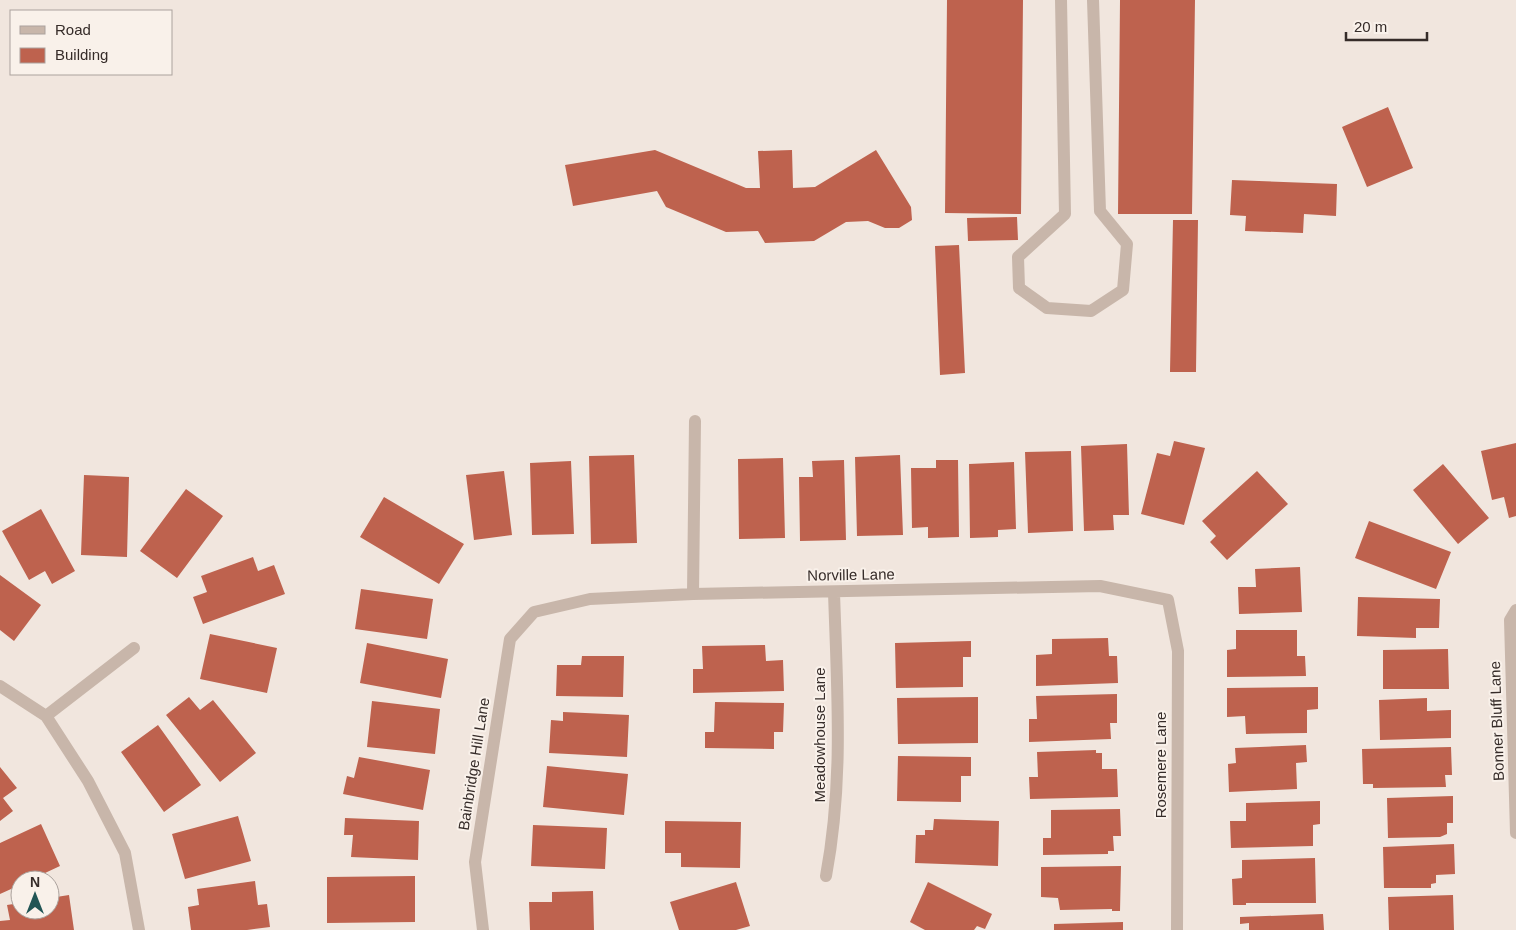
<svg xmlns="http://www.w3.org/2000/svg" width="1516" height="930" font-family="Arial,sans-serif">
<rect width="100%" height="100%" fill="#f1e6de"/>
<!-- building -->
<path fill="#be624e" d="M947,0h76l-2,214 -76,-1z
M1120,0h75l-3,214h-74z
M1388,107l25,61 -46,19 -25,-60z
M655,150l91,38h14l-2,-37 34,-1 1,38 22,-1 61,-37 35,57 1,13 -13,8h-14l-17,-7 -22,1 -32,19 -49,2 -7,-12 -32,1 -60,-25 -9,-16 -84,15 -8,-41z
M1232,180l105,4 -1,32 -32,-2 -1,19 -58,-2 1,-15 -16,-1z
M1017,217l1,23 -50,1 -1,-23z
M1173,220h25l-2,152h-26z
M959,245l6,128 -25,2 -5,-129z
M1174,441l31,7 -21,77 -43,-11 16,-61 13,3z
M1516,443v73l-7,2 -5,-21 -12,3 -11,-49z
M1127,444l2,71h-16l1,15 -30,1 -3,-85z
M1071,451l2,80 -45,2 -3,-81z
M634,455l3,88 -46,1 -2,-88z
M900,455l3,80 -46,1 -2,-79z
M783,458l2,80 -46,1 -1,-80z
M844,460l2,80 -46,1 -1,-64h14l-1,-16z
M936,460h22l1,77 -31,1v-11l-16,1 -1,-60h25z
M571,461l3,73 -42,1 -2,-72z
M1014,462l2,67 -18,1v7l-28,1 -1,-74z
M1443,464l46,54 -31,26 -45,-54z
M504,471l8,64 -38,5 -8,-65z
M1257,471l31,33 -61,56 -17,-18 6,-6 -14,-15z
M84,475l45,2 -2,80 -46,-2z
M186,489l37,27 -46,62 -37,-27z
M384,497l80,47 -25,40 -79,-47z
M41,509l34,62 -23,13 -7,-13 -16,9 -27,-49z
M1369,521l82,31 -15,37 -81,-31z
M253,557l5,14 16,-6 11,29 -82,30 -10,-27 14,-5 -6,-16z
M1300,567l2,45 -63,2 -1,-27h18l-1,-18z
M0,575l41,30 -27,36 -14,-11z
M361,589l72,10 -6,40 -72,-10z
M1358,597l82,2 -1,29h-23v10l-59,-2z
M1236,630h61v26h8l1,20 -79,1v-27l9,-1z
M210,634l67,14 -10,45 -67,-14z
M1108,638l1,18h8l1,27 -82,3v-31l16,-1v-15z
M971,641v16h-8v30l-67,1 -1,-45z
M367,643l81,16 -7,39 -81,-15z
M765,645l1,16 17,-1 1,31 -91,2v-24h10l-1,-23z
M1448,649l1,40h-66v-39z
M582,656h42l-1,41 -67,-1 1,-31h24z
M1318,687v22l-11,1v23l-61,1 -1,-18 -18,1v-29z
M1117,694v29h-7l1,16 -82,3v-23h8l-1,-23z
M189,697l11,13 13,-10 43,53 -36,29 -54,-67z
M978,697v46l-80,1 -1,-46z
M1427,698v13l24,-1v28l-71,2 -1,-40z
M372,701l68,8 -5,45 -68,-7z
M715,702l69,1 -1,29h-9v17l-69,-1v-16h9z
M563,712l66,3 -2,42 -78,-4 2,-33 12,1z
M158,725l43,60 -37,27 -43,-60z
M1306,745l1,17 -11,1 1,26 -68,3 -1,-28 8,-1 -1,-15z
M1451,747l1,28h-7l1,12 -73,1v-4h-10l-1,-35z
M1096,750v3h6v16h15l1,28 -88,2 -1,-22h9l-1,-25z
M898,756l73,1v19h-10v26l-64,-1z
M359,757l71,13 -7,40 -80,-16 4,-18 7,2z
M547,766l81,8 -4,41 -81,-8z
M0,767l17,21 -14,10 10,13 -13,10z
M1453,796v27h-6v11l-7,3 -52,1 -1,-40z
M1320,801v23l-7,1v21l-82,2 -1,-27h16v-18z
M1120,809l1,27h-8l1,15h-6v3l-65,1v-17h8v-28z
M238,816l13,45 -66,18 -13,-45z
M345,818l74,3 -1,39 -67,-3 2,-22h-9z
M934,819l65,2 -1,45 -83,-3 1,-28h9v-5h8z
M665,821l76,1 -1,46 -59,-1v-14h-16z
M41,824l19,42 -30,14h-10v5l-20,9v-51z
M533,825l74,3 -2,41 -74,-3z
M1454,844l1,30 -19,1v8l-5,1v4h-47l-1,-41z
M1315,858l1,45h-70v2h-13l-1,-26 10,-1v-18z
M1121,866l-1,45h-8v-2l-52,1 -2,-12 -17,-1v-30z
M415,876v46l-88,1v-46z
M255,881l3,24 9,-1 3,23 -23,3h-56l-3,-23 11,-2 -2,-16z
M736,882l14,44 -14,4h-57l-9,-28z
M928,882l64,32 -7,15 -8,-3 -3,4h-49l-15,-8z
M593,891l1,39h-64l-1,-28h23v-10z
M69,895l5,35h-74v-9l10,-1 -3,-15 13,-2v7h30v-12z
M1453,895l1,35h-65l-1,-33z
M1323,914l1,16h-75v-7l-9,1v-7z
M1123,922v8h-69v-6z"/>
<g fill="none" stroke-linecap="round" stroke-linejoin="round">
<!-- lane -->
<path stroke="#c8b6aa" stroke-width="12" d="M1061,0l4,214 -47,43 1,31 28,20 44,3 32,-21 4,-46 -27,-33 -7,-211"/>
<!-- street -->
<path stroke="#c8b6aa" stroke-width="12" d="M693,594l2,-173
M1516,610l-6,10 6,213
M0,686l46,30 42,65 37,72 14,77
M46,716l88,-68
M826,876c18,-96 11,-187 8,-284
M483,930l-8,-68 35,-223 24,-27 56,-13 103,-5 407,-8 68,14 10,51 -1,279"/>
</g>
<g text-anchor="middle" stroke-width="4" stroke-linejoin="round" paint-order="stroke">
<!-- street labels -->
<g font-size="15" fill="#362c29" stroke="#f9f1ea">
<text transform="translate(851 575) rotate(-1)" y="5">Norville Lane</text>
<text transform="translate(1497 721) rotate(-92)" y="5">Bonner Bluff Lane</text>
<text transform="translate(820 735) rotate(-90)" y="5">Meadowhouse Lane</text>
<text transform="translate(474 764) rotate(-81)" y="5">Bainbridge Hill Lane</text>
<text transform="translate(1161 765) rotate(-90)" y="5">Rosemere Lane</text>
</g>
</g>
<!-- legend -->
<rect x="10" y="10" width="162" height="65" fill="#f9f1ea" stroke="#aba29d"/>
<rect x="20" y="26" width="25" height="8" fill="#c8b6aa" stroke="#aba29d"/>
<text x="55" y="35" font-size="15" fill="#362c29">Road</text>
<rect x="20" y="48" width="25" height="15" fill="#be624e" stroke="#aba29d"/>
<text x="55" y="60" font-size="15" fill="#362c29">Building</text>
<!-- north arrow -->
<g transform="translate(35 895)"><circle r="24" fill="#f9f1ea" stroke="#aba29d"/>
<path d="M0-4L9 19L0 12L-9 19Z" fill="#215555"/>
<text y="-8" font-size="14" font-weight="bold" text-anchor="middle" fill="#362c29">N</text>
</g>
<!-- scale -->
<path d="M1346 32v8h81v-8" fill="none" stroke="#362c29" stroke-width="2.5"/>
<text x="1354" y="32" font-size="15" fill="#362c29" stroke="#f9f1ea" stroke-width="4" paint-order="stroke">20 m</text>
</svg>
